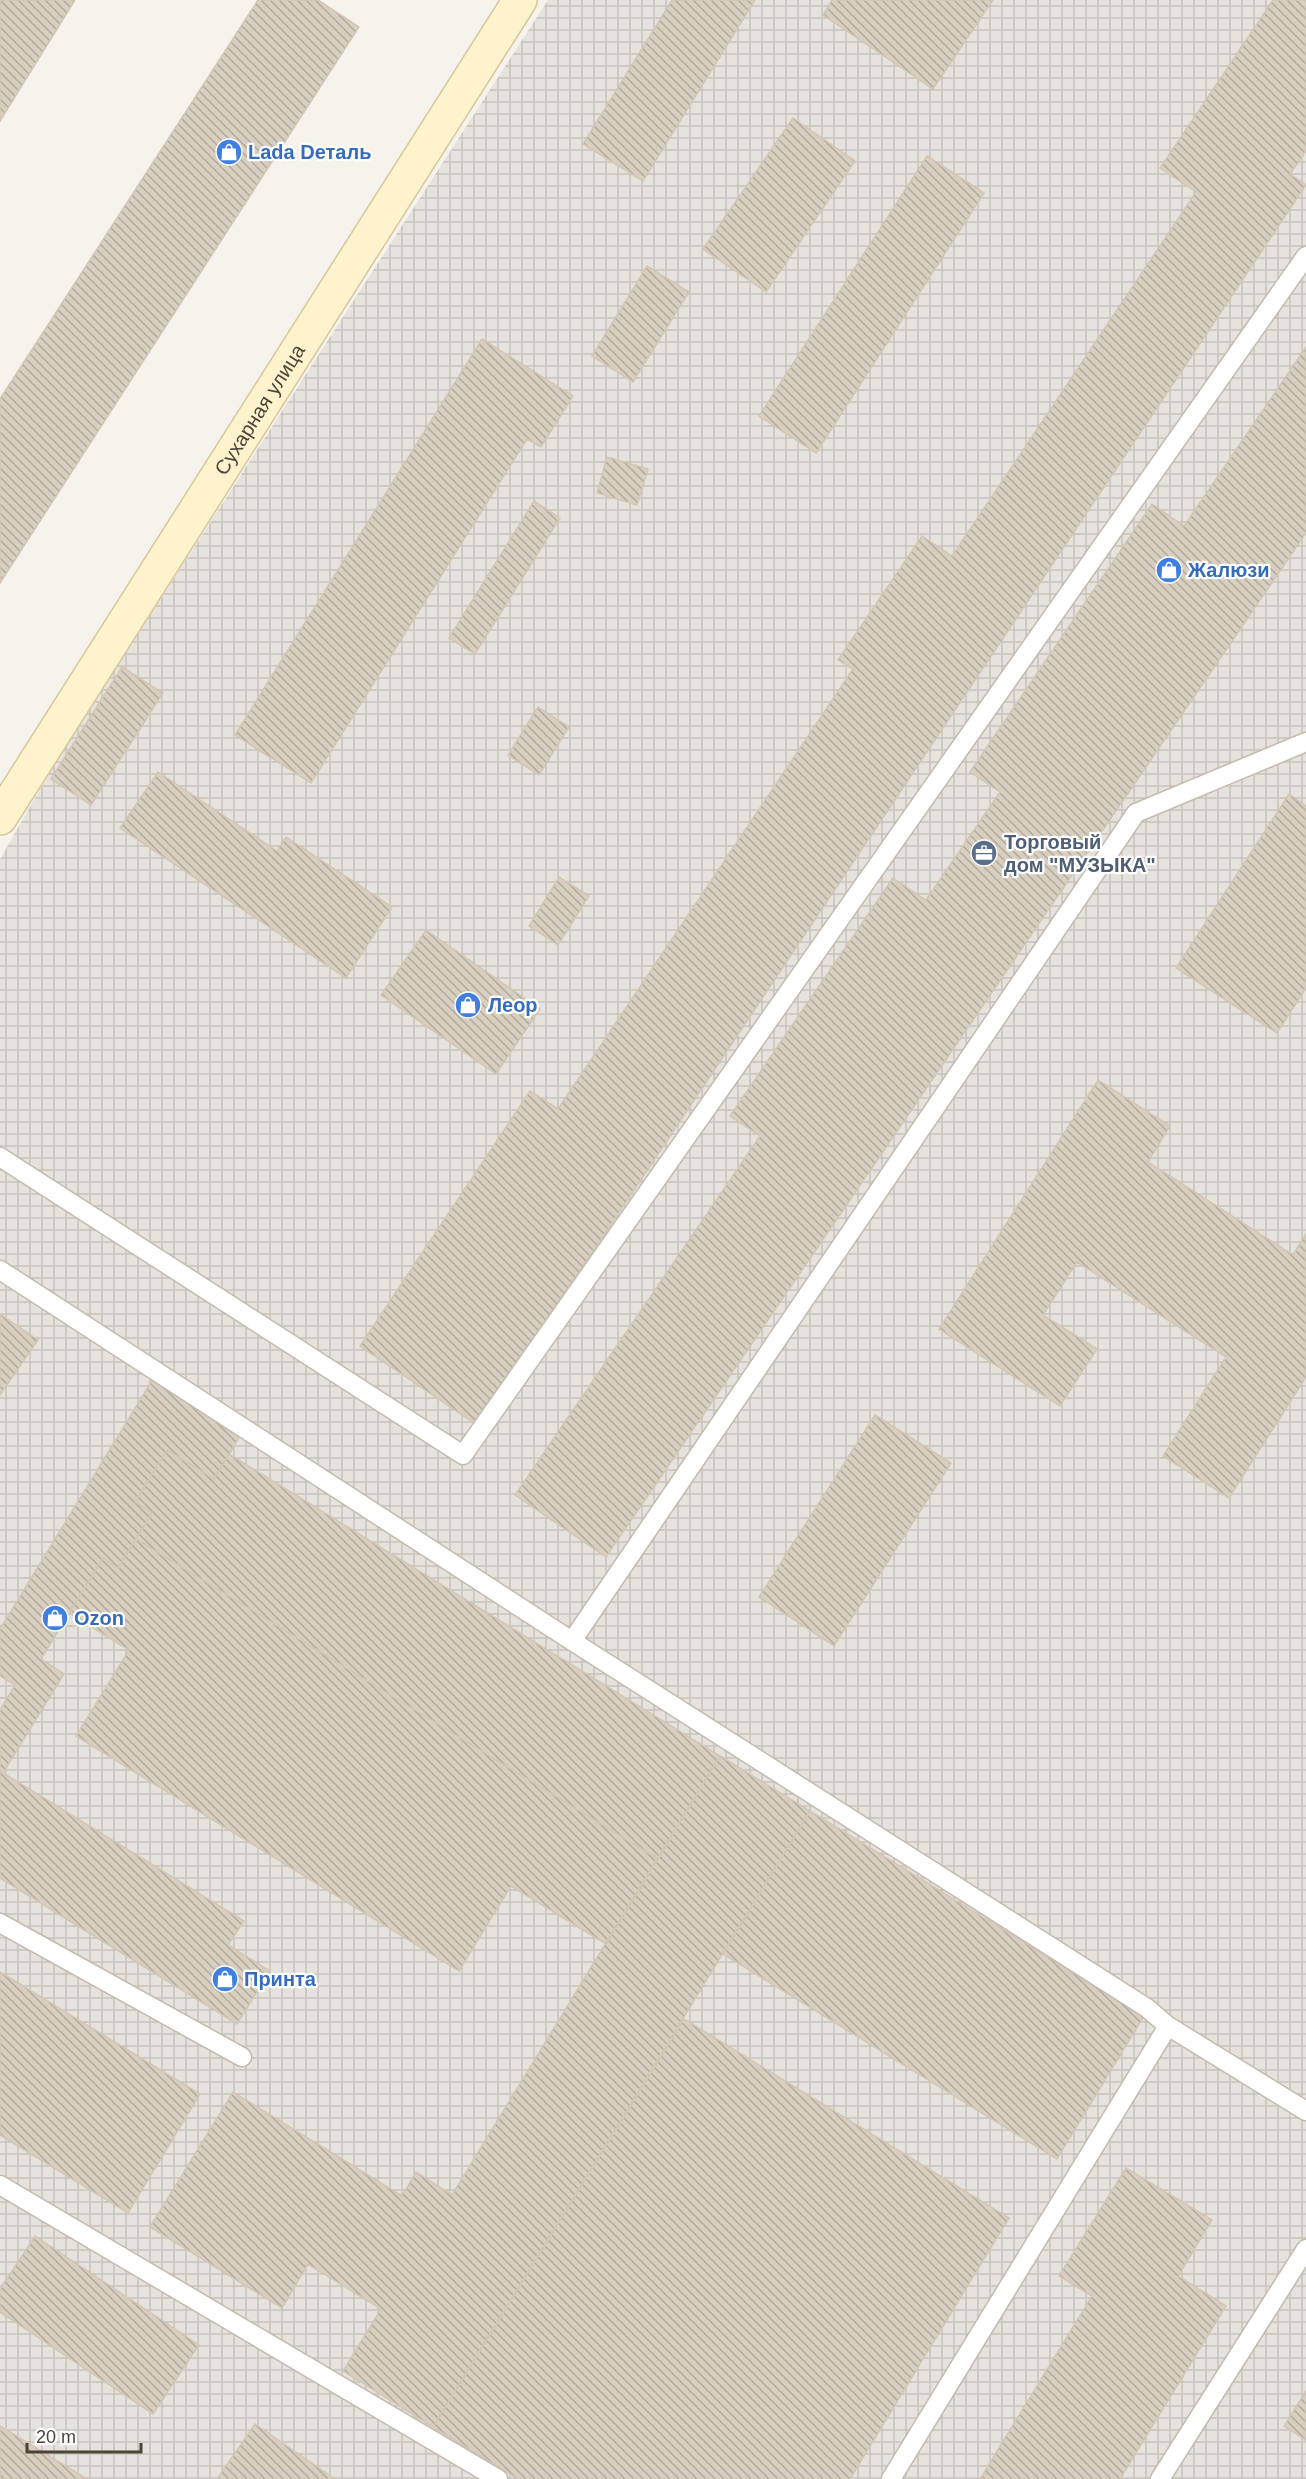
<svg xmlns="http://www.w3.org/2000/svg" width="1306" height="2479" font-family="Helvetica,sans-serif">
<defs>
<pattern id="industrial-grid" width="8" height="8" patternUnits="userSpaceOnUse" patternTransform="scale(1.5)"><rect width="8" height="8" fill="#e6e2dd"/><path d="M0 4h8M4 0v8" fill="none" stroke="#c7c3be"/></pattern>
<pattern id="building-back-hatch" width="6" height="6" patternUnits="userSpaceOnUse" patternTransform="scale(1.5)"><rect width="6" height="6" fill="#d8cfc1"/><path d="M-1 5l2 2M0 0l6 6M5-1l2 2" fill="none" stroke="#b1aa9e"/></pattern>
</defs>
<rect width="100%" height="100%" fill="#f6f3ec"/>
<!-- industrial -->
<path fill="url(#industrial-grid)" d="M548,0h758v2479h-1306v-1620l59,-103z"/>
<!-- building -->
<path fill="url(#building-back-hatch)" stroke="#d3c7b4" stroke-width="1.5" d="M0,0h75l-75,121z
M258,0h60l41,27 -359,556v-184z
M672,0h83l-112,181 -60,-37z
M832,0h161l-60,89 -110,-74z
M1273,0h33v151l-16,23 16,11 -829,1240 -117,-79 170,-255 28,18 295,-440 -15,-9 84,-124 30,20 244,-364 -36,-24z
M793,118l62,43 -89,131 -63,-43z
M927,156l57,37 -168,260 -57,-37z
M647,266l42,26 -56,90 -41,-26z
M482,339l91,57 -32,51 -14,-8 -216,344 -76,-48z
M1306,347v186l-700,1024 -91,-62 245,-359 -30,-20 163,-238 33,22 74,-108 -30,-20 182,-268 32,22z
M607,457l41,12 -11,36 -40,-12z
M534,501l26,17 -85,136 -26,-16z
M122,667l41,26 -72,112 -40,-26z
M538,707l31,20 -30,48 -31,-20z
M158,772l119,79 9,-14 106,70 -46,71 -226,-150z
M1289,794l17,12v182l-29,45 -101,-65z
M559,877l30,19 -31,49 -29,-19z
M426,930l114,79 -44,65 -115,-79z
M1098,1080l72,46 -22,36 145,93 13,-21v143l-77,121 -66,-42 63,-99 -149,-95 -34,53 54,34 -37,57 -121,-77z
M0,1314l38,26 -38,55z
M159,1369l89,54 -34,56 -47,-29 -32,52 17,11 -34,55 -15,-10 -62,101 23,15 -61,99 -3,-2v-61l15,-25 -15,-9v-47z
M875,1415l76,48 -117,183 -75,-49z
M167,1450l47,29 15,-25 491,302 -62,103 -522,-320 16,-26 -17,-11z
M136,1539l522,320 -52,85 -95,-58 -52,85 -383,-235 53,-86 -60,-37 34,-55 15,10z
M720,1756l90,55 -377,616 -90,-56 38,-62 -73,-45 -26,44 -132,-81 83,-135 169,104 14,-24 36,23z
M0,1771l244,150 -16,24 42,26 -33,53 -237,-146z
M810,1811l334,205 -87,143 -334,-205z
M0,1972l200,122 -72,119 -128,-78z
M684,2019l325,199 -159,261h-332l-85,-52z
M1126,2168l86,52 -34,56 48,30 -106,173h-140l112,-183 -33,-20z
M35,2236l164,109 -46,69 -153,-102v-23z
M1306,2391v49l-22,-14z
M255,2424l80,55h-118z
M0,2426l87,53h-87z"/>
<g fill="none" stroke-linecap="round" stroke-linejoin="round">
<defs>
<path id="lane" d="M0,1157l463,298 843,-1199
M0,1270l572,371 575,367 21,18 -277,453
M572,1641l564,-828 170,-71
M0,1923l242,134
M1168,2026l138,85
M0,2185l498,294
M1160,2479l146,-230"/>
<g id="secondary">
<path id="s1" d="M0,818l520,-818"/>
</g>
</defs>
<!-- lane casing -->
<use href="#lane" stroke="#c2bbae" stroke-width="21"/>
<!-- secondary casing -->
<use href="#secondary" stroke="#d6c79b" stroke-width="36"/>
<!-- lane -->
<use href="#lane" stroke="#fff" stroke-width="18"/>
<!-- secondary -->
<use href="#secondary" stroke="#fff3cd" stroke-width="33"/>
</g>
<!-- icons -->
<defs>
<symbol id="shop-disc" viewBox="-11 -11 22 22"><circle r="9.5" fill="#3f7fe0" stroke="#fff"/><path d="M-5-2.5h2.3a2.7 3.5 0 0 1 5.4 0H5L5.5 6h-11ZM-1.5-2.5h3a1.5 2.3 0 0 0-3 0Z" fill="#fff"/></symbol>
<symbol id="office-disc" viewBox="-11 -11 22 22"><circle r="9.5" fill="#5c6f8a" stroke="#fff"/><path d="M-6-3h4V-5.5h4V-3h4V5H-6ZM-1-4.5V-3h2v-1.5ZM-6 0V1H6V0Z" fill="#fff"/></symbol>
</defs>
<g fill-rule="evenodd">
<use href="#shop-disc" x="214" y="137" width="30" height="30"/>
<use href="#shop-disc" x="1154" y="555" width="30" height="30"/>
<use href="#office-disc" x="969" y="838" width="30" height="30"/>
<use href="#shop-disc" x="453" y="990" width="30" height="30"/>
<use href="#shop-disc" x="40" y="1603" width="30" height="30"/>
<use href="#shop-disc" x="210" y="1964" width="30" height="30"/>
</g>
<g text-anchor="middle" stroke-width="4.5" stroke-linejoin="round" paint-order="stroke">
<!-- shop labels -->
<g font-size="20" font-weight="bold" fill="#366cbe" stroke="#fff" text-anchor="start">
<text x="248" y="159">Lada Dеталь</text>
<text x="1188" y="577">Жалюзи</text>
<text x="488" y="1012">Леор</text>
<text x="74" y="1625">Ozon</text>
<text x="244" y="1986">Принта</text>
</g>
<!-- street labels -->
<g font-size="20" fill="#4b4439" stroke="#fff">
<text dy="7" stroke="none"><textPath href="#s1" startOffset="484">Сухарная улица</textPath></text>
</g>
<!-- service labels -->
<g font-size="20" font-weight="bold" fill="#4e5e75" stroke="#fff" text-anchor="start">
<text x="1004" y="849">Торговый<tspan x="1004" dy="23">дом "МУЗЫКА"</tspan></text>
</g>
</g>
<!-- scale -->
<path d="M27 2443v9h114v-9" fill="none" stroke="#4b4439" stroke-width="3"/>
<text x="36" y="2443" font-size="18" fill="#4b4439" stroke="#ffffff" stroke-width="4.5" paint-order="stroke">20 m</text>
</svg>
